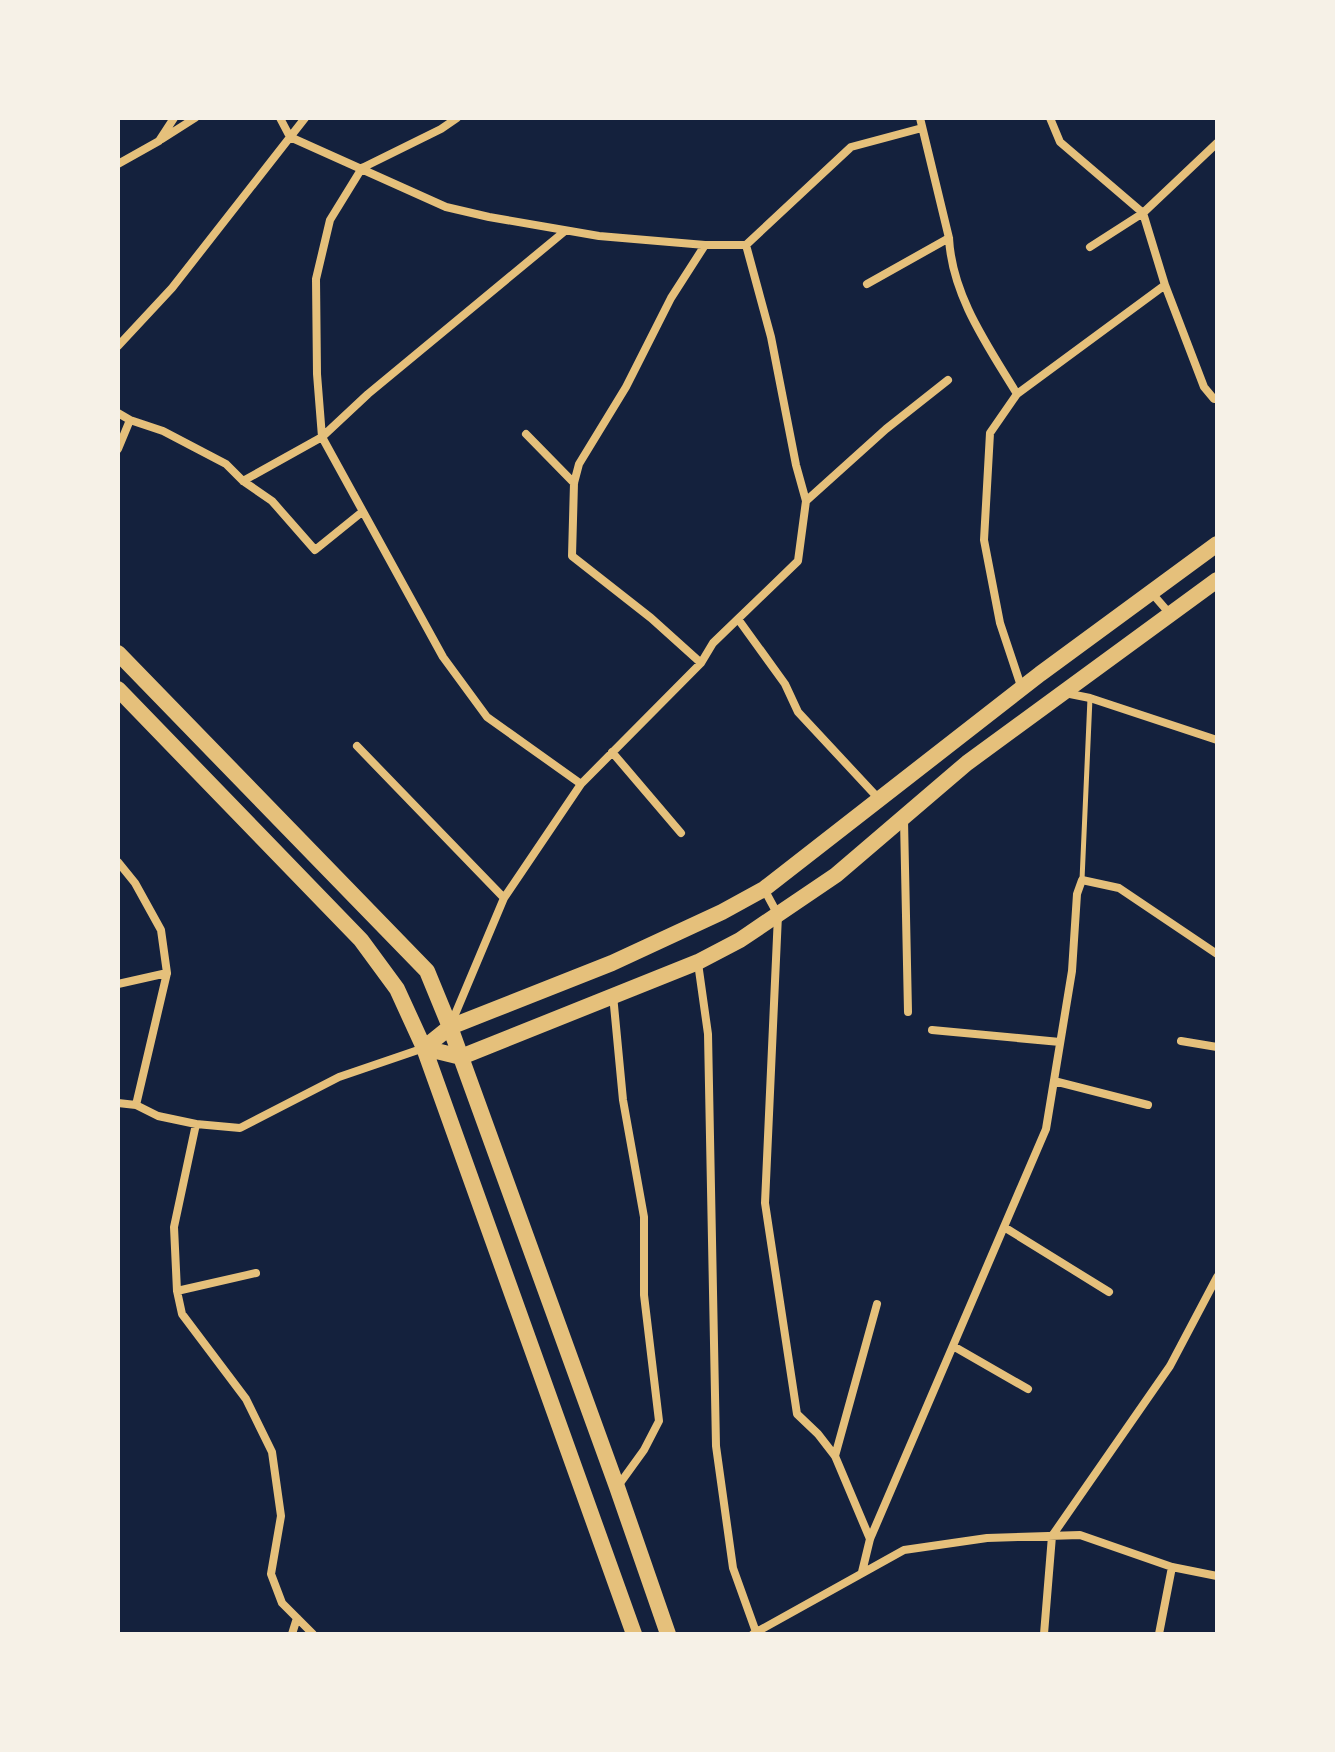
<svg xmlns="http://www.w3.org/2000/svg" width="1335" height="1752" font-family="'Varela Round',sans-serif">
<rect width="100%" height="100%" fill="#14213d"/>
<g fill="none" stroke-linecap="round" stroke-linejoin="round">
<!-- service -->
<path stroke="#e5c07b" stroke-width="5" d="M1082,880l8,-182"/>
<!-- minor -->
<path stroke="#e5c07b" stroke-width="8" d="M280,118l10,19 156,70 43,10 110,19 106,9
M920,118l29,120c3,58 39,108 68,156
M1050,118l10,24 83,71
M162,139l33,-21
M118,164l41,-23 15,-23
M362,168l-32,52 -14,59 1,95 5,63 121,220 44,60 94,67 -77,114 -53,126
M362,168l79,-39 16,-11
M1143,213l22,72
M1090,247l53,-34 74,-70
M867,284l82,-46
M118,346l54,-58 133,-170
M118,413l12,7 33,11 63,33 17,17 29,20 43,49 47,-38
M526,434l48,49
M118,449l12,-29
M243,481l79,-44 46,-43 197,-163
M806,501l80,-72 62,-49
M1150,591l20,23
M738,619l47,65 13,28 81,87
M701,663l-50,-45 -79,-62 2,-73 5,-19 47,-77 45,-89 34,-53h41
M1022,689l-22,-66 -16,-83 6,-107 27,-39 148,-109 39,102 10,12h3
M1065,693l25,5 127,42
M357,746l147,152
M612,752l69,81
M581,784l120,-121 12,-20 85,-82 8,-60 -10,-36 -25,-128 -25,-92 105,-98 71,-19
M904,820l4,192
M118,862l17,21 26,47 6,43 -31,132
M764,889l14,26 -13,288 32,211 21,20 17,22 35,83
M698,963l10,71 8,412 17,122 23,64
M118,984l49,-11
M613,995l10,105 21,117v78l15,126 -15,29 -26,36
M932,1030l128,12
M1181,1041l36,6
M1054,1081l94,24
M118,1103l18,2 22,11 38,8 44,4 99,-51 85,-29
M196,1124l-22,103 3,64 5,23 64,85 26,53 9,64 -10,58 11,29 31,31
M1004,1227l105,65
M177,1291l79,-18
M953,1346l75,43
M835,1456l42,-152
M862,1572l8,-33 176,-410 26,-158 5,-77 5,-14 37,8 98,66
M292,1634l5,-16
M753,1634l151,-84 83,-12 93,-3 92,32 45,9
M1044,1634l8,-98 118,-170 47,-89
M1159,1634l13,-67"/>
<!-- secondary -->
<path stroke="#e5c07b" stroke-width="16" d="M118,653l309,318 23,56 167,460 51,147
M118,689l243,251 36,49 27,59 210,586
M424,1048l26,-21 162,-64 110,-51 42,-23 276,-215 177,-130
M424,1048l37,9 237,-95 42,-22 96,-65 131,-112 250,-183"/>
</g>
<!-- border -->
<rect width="1335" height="1752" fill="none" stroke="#f6f1e7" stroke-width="240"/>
</svg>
